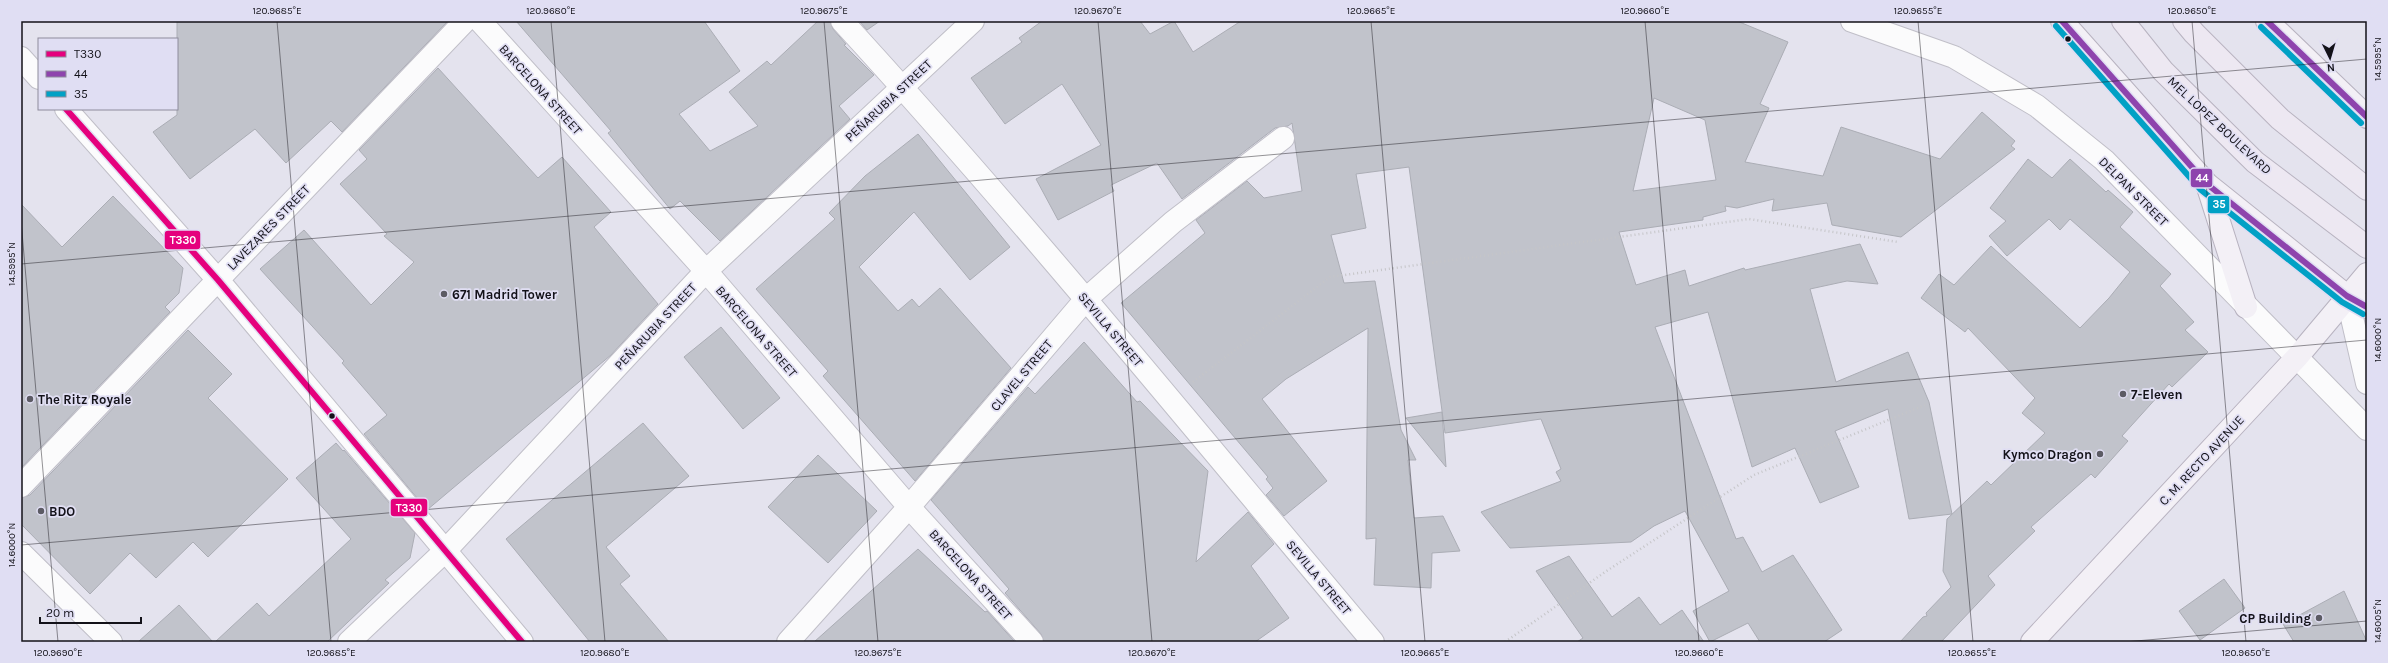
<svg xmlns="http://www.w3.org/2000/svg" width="2388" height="663" font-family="Karla,sans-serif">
<rect width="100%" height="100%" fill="#e4e3ee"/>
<!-- building -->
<path fill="#c1c3cb" stroke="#abadb5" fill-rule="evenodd" d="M177,21h271l-106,111 -11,-11 -45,42 -31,-34 -65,50 -37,-47 24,-17z
M516,21h188l36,50 -61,43 31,37 48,-25 -29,-34 38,-31 4,4 47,-44h12l3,8 13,15 -2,1 30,30 -35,31 11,13 -130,122 -40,-40 -10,8 -62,-76 3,-2z
M859,21h21l-13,9z
M1042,21h98l10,13 24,-13 19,31 48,-31h496l51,21 -28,62 9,4 -24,54 78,14 18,-49 99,32 42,-47 33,29 -4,5 4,3 -114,88 -69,-12 -5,-22 -55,8 2,-12 -37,9 -12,-2 1,5 -23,6v3l-84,12 17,53 49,-15 4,16 55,-18 1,2 115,-26 18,40 -31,-3 -37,8 26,93 72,-30 21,50 23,112 -43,5 -21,-110 -53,22 24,56 -39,16 -25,-55 -43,19 -44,-155 -53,15 81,212 7,-2 19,35 31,-17 49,75 -18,12h-64l-12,-19 -38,19 -17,-31 36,-20 -44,-80 -31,15 -23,16 -121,6 -29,-36 80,-31 -5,-9 5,-3 -20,-50 -96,14 -36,-266 -53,7 10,54 -35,7 13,48 31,-2 26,149 15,30h-8l6,58 29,-2 17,35 -28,2 -1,35 -57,-3 2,-47 -10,1 2,-211 -82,51 -24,20 65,82 -43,35 -18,-21 7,-7 -7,-9 2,-2 -147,-174 84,-70 -9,-13 51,-39 17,17 38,-7 -10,-68 -4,3 -13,2 -93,71 -25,-36 -46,22 3,6 -56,29 -22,-41 65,-34 -39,-61 -57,40 -34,-46 51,-36 -3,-4zM1654,98l51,22 11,60 -83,11z
M438,68l100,110 24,-21 49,55 -17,15 64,77 -47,51 -184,155 -63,-76 23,-19 -45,-52 2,-2 -84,-92 44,-39 67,75 43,-43 -30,-26 3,-2 -47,-50 27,-25 -8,-9z
M918,134l92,113 -40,33 -56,-68 -55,55 39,44 14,-12 7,8 21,-19 71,80 -96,113 -92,-105 5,-5 -72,-82 79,-70 -6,-6 36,-37z
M2028,159l24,19 18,-19 36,33 2,-2 25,22 -13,15 51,47 -11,12 34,36 -9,8 23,22 -36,35 -3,-3 -47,52 6,5 -33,37 -4,-4 -60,53 4,4 -47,45 7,9 -54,57h-41l23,-25 4,-1 -1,-3 25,-26 -8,-16 4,-52 40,-38 4,4 54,-52 -23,-20 13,-15 -67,-70 -3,4 -44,-34 18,-24 15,11 37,-39 89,82 29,-30 21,-26 -60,-53 -10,11 -11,-11 -42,37 -18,-20 17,-15 -16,-13z
M113,196l70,72 -4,25 -14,14 5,5 -149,156v-264l41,43z
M721,327l59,71 -37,31 -59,-72z
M188,330l44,44 -24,24 80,81 -80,78 -15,-15 -37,36 -26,-25 -40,41 -69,-70v-26l9,-3z
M1084,342l53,60 3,-1 68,70 -12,91 52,-50 26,32 -23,22 38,52 -34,24h-211l-3,-8 -36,-41 4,-4 -78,-89 97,-113 7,7z
M1442,412l4,55 -40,-49z
M643,423l46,53 -83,71 24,29 -10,8 49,58h-79l-84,-103z
M336,443l7,8 1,-1 71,83 -5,25 -25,22 4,3 -62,59h-112l42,-39 12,13 82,-77 -55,-61z
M818,455l59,56 -49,52 -60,-56z
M918,549l67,63 2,-1 28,31h-201z
M1569,556l43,61 27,-20 21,28 22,-15 22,32h-127l6,-4 -47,-67z
M2224,579l21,29 -45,32 -21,-29z
M2344,591l23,51h-73l-11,-18z
M179,605l34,37h-75z"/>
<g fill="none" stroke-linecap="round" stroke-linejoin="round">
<defs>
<path id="minor" d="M480,21l226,250 203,236 123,135
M842,21c184,201 356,413 531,621
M1852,21l102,36 83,49 67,54 263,269
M21,58l18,20
M66,109l152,171 304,362
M2347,296l20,87
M21,486l444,-465
M21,553l90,89
M349,642l96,-91 261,-280 267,-250
M788,642l121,-135 177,-208 87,-77 110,-84"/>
<path id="major" d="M2062,21l145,163 140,112 20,11
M2267,21l100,96
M2207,184l39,123
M2032,642l266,-286 69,-82"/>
<path id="highway" d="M2123,21l40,50 92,91 112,85
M2184,21l10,12 86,86 87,70"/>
</defs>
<!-- minor casing -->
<use href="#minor" stroke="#c0bfc8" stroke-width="24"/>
<!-- major casing -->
<use href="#major" stroke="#b8b3c0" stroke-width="24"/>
<!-- highway casing -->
<use href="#highway" stroke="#b8b3c0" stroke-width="24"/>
<!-- path -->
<path stroke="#c5c5c8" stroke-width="2.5" stroke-dasharray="1 3" stroke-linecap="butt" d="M1193,382l137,-105 419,-58 149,23
M1505,642l100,-70 149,-97 171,-70"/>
<!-- minor -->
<use href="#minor" stroke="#fbfbfc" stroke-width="22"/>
<!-- major -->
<use href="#major" stroke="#f3f0f6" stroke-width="22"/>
<!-- highway -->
<use href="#highway" stroke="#ede8f2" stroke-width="22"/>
<defs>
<path id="bus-1" d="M66,109l152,171 304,362"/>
<path id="bus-2" d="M2062,21l145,163 140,112 20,11
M2267,21l100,96"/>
<path id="bus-3" d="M2056,26l145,164 141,112 21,12
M2261,27l100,96"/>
</defs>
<!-- bus-1 casing -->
<use href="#bus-1" stroke="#e0def3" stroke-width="9"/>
<!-- bus-2 casing -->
<use href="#bus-2" stroke="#e0def3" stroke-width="9"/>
<!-- bus-3 casing -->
<use href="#bus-3" stroke="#e0def3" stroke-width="9"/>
<!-- bus-1 -->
<use href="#bus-1" stroke="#e5007d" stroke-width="6"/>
<!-- bus-2 -->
<use href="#bus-2" stroke="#8e44ad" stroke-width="6"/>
<!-- bus-3 -->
<use href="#bus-3" stroke="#01a1c5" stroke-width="6"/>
</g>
<!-- ticks -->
<path fill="none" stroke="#131219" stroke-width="1" stroke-opacity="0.45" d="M277,21l54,621M551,21l54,621M824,21l54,621M1098,21l54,621M1371,21l54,621M1645,21l54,621M1918,21l55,621M2192,21l54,621M21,221l37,421M21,264l2346,-205M21,545l2346,-205M2124,642l243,-21"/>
<!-- markers -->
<g fill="#131219" stroke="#e0def3" stroke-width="1.5">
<circle cx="2068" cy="39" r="3.5"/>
<circle cx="332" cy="416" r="3.5"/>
</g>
<g fill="#5c5b64" stroke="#e0def3" stroke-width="1.5">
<circle cx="444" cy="294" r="4"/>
<circle cx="2123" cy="394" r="4"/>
<circle cx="30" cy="399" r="4"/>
<circle cx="2100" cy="454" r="4"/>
<circle cx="41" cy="511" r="4"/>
<circle cx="2319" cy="618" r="4"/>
</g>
<g text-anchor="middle" stroke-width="3.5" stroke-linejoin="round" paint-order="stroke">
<!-- street labels -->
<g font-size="13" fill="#131219" stroke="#e0def3">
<text transform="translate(541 89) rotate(48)" y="5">BARCELONA STREET</text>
<text transform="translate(888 100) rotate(-43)" y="5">PEÑARUBIA STREET</text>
<text transform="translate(2220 125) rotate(43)" y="5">MEL LOPEZ BOULEVARD</text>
<text transform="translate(2134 191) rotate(45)" y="5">DELPAN STREET</text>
<text transform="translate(268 227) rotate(-46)" y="5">LAVEZARES STREET</text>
<text transform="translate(655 326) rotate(-47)" y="5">PEÑARUBIA STREET</text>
<text transform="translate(1111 329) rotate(50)" y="5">SEVILLA STREET</text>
<text transform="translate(757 331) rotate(49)" y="5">BARCELONA STREET</text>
<text transform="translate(1021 375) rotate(-50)" y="5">CLAVEL STREET</text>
<text transform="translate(2201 460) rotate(-47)" y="5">C. M. RECTO AVENUE</text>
<text transform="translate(971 574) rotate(48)" y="5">BARCELONA STREET</text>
<text transform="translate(1319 577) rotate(50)" y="5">SEVILLA STREET</text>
</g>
<!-- poi labels -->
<g font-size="13" font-weight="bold" fill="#131219" stroke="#e0def3" text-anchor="start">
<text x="452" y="299">671 Madrid Tower</text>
<text x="2131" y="399">7-Eleven</text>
<text x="38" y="404">The Ritz Royale</text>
<text x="2092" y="459" text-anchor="end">Kymco Dragon</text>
<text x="49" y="516">BDO</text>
<text x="2311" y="623" text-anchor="end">CP Building</text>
</g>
</g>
<g stroke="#e0def3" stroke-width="1.5">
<rect x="2190" y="168" width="23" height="20" rx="4" fill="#8e44ad"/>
<rect x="2207" y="195" width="23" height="19" rx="4" fill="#01a1c5"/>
<rect x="164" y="230" width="37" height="20" rx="4" fill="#e5007d"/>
<rect x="390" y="498" width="38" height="19" rx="4" fill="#e5007d"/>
</g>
<g font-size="11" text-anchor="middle" font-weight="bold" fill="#fff">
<text x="2202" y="182">44</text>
<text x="2219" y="208">35</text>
<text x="183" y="244">T330</text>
<text x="409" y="512">T330</text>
</g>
<!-- border -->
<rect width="2388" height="663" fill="none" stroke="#e0def3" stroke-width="44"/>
<!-- legend -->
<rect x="38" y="38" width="140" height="72" fill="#e0def3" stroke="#8e8c9c"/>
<rect x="46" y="51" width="20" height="6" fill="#e5007d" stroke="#8e8c9c"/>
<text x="74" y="58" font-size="12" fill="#131219">T330</text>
<rect x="46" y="71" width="20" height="6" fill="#8e44ad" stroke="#8e8c9c"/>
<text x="74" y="78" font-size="12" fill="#131219">44</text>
<rect x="46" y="91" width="20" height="6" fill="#01a1c5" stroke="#8e8c9c"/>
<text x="74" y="98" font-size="12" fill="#131219">35</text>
<!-- north arrow -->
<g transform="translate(2330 58) rotate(175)" stroke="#e0def3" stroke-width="3" paint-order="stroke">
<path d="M0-3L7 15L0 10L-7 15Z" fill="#131219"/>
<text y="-6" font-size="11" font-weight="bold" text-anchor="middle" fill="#131219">N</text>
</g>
<!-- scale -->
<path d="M40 617v6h101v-6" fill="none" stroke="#131219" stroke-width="2"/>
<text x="46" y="617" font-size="12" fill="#131219" stroke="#e0def3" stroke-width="3" paint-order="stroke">20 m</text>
<rect x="22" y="22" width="2344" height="619" fill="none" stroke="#131219" stroke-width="1.5"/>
<g font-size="10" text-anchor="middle" fill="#131219">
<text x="277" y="14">120.9685°E</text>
<text x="551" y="14">120.9680°E</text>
<text x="824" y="14">120.9675°E</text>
<text x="1098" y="14">120.9670°E</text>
<text x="1371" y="14">120.9665°E</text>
<text x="1645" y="14">120.9660°E</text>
<text x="1918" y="14">120.9655°E</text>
<text x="2192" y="14">120.9650°E</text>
<text transform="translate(2377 59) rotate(-90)" y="4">14.5995°N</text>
<text transform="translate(11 264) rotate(-90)" y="4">14.5995°N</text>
<text transform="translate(2377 340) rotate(-90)" y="4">14.6000°N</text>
<text transform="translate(11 545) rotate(-90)" y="4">14.6000°N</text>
<text transform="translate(2377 621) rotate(-90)" y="4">14.6005°N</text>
<text x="58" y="656">120.9690°E</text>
<text x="331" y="656">120.9685°E</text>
<text x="605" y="656">120.9680°E</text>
<text x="878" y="656">120.9675°E</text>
<text x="1152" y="656">120.9670°E</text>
<text x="1425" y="656">120.9665°E</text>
<text x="1699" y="656">120.9660°E</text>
<text x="1972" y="656">120.9655°E</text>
<text x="2246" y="656">120.9650°E</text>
</g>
</svg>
